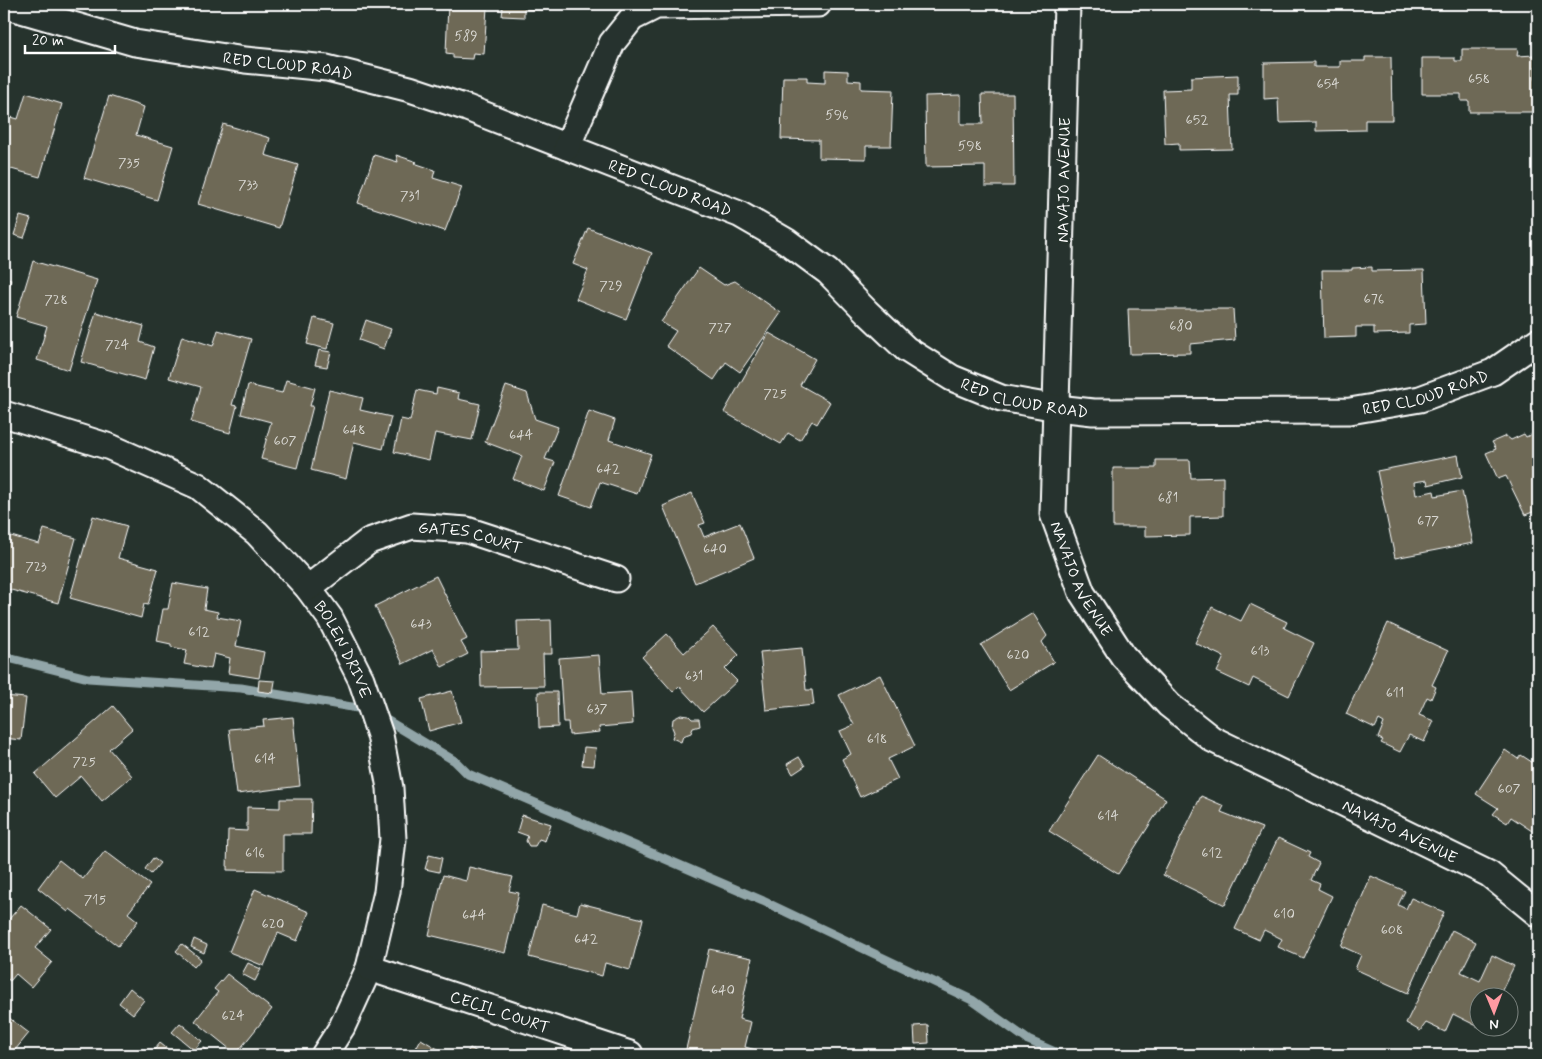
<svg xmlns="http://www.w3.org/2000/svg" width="1542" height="1059" font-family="Mynerve,sans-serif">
<rect width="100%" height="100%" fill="#26332d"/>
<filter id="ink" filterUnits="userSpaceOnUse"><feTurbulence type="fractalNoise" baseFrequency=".02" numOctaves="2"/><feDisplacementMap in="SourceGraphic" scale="10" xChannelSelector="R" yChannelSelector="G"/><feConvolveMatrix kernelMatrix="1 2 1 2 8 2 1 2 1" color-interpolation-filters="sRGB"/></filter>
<g filter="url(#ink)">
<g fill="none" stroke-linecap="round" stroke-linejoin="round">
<!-- stream -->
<path stroke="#92a6a9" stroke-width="9" d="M4,657l84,21 153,10 128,22
M380,716l75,45 13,13 295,127 209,99 56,40 34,15"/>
</g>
<!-- building -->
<path fill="#6e6957" stroke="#fff" d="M448,4h96l-1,6 -19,-1v8l-22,-1 1,-8 -16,-1 -3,47 -11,-1 -1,6 -19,-1v-4l-7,-1z
M1462,49h56l-1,7 18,-1 1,57h-67v-11h-8v-7h-39v-36h33v3h7z
M1365,57h26l1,63h-27v10l-49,1v-9l-37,1 -1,-25 -14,1v-36l50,-1v5h26v-6h25z
M825,70l23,1v9l13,1v8l32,1 -2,56h-25v13l-47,-1v-18l-38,-1 2,-62h24v5l18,1z
M1238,75v20h-8l2,54 -53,1v-7l-14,1 -2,-54 28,-1v-12z
M26,93l36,11 -22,73 -36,-10v-52l14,4z
M982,94h31l1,92h-29v-20l-59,1 -1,-71 36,-1v29h22z
M109,96l35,11 -8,28 37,11 -16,54 -73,-22z
M223,124l47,14 -5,17 33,10 -19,63 -81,-24z
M374,155l24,7 -2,-7 21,7 -3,1 21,7 -2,8 29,9 -17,44 -87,-28z
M20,216l11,3 -7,19 -10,-3z
M588,228l64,25 -26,66 -50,-20 12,-29 -15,-6z
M33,261l64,19 -28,90 -32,-10 10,-34 -31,-9z
M1372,267v4l52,-1 2,54 -17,1v8l-35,1v-7h-18v10l-32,1 -2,-68h30v-2z
M699,268l25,17 11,-4 46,32 -41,59 -14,-10 -12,18 -48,-34 10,-15 -15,-9z
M4,277l7,2 -7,25z
M1128,309h105l2,31 -45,4v9l-60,1z
M96,312l48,14 -4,16 14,5 -9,33 -64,-18z
M314,318l20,5 -7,26 -20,-5z
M366,320l25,9 -7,20 -25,-9z
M218,330l33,9 -19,66 5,1 -7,27 -39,-11 10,-35 -32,-9 13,-42 31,10z
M769,333l46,26 -15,26 30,17 -13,22 -5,-3 -12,19 -12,-7 -7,11 -57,-32z
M319,350l12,2 -4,15 -12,-2z
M286,380l29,8 -5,18h3l-16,62 -36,-9 10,-37 -30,-8 7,-29 34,8z
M506,386l21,7 8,26 23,8 -13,32 10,3 -11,29 -31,-12 9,-23 -37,-14z
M437,388l22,5 -1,6 22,5 -8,36 -37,-7 -6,27 -35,-8 7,-33 9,2 7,-31 19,4z
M329,390l34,8 -3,12 31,7 -8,32 -29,-7 -8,37 -35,-9z
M589,411l26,9 -6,20 42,14 -14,40 -37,-12 -9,25 -32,-11z
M1538,431v80v-1l-13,5 -19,-39 -8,3 -12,-26 10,-4 -4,-7 14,-6 5,4 13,-6 2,3z
M1458,455l4,22 -34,8 -1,-5 -13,2 2,13 18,-4 1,5 27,-5 11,52 -78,15 -18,-87z
M1156,460h34l1,18 32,-1v39l-33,1v18l-45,1v-9h-32v-59h43z
M692,493l13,30 -6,2 5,12 36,-14 14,35 -59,25 -32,-77z
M93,516l34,10 -9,32 40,11 -10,36 -4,-1 -3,14 -71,-20z
M44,529l32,9 -18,65 -54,-15v-54l35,10z
M436,576l31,63 -6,3 7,12 -26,13 -9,-18 -30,15 -28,-58z
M173,583l34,6 -3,20 14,3 -1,5 24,4 -5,25 28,6 -5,26 -31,-5 2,-15 -16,-4 -3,15 -27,-5 3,-14 -16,-3v-3l-14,-3 6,-32h5z
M1250,604l37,18 -3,6 30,15 -25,53 -36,-18 -4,9 -32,-15 7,-15 -29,-14 17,-36 29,14z
M1033,613l14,23 -5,6 12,20 -45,28 -28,-45z
M551,620l1,34h-9l1,32 -63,1 -1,-36 38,-1 -1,-29z
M1388,623l60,28 -16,34 4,2 -5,12 -4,-2 -8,18 15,6 -10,21 -15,-7 -9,17 -19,-9 2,-3 -5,-2 6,-15 -5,-3 -4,8 -29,-14z
M713,627l26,28 -14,14 12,12 -34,31 -24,-26 -6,6 -31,-35 25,-23 17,19z
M802,648l4,42h6l2,15 -48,5 -6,-58z
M599,655l3,39 29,-2 2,32 -34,3 1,5 -31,3 -1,-13h-5l-4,-64z
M880,675l35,71 -27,13 10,20 -38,18 -18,-38 9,-5 -11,-23 14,-6 -15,-30z
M259,680l16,1 -2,12 -15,-2z
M452,691l9,31 -32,9 -8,-32z
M538,692h19l1,35 -19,1z
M4,696l22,2 -5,42 -17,-2z
M113,706l19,23 -23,20 23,27 -30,25 -21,-25 -26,22 -20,-24z
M681,715l8,1 3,3h7l1,7 -7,2 -2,5 -8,3 -2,6 -9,-4 2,-6 -2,-5 1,-8z
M293,717l7,69 -63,8 -8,-65 35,-3 -1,-6z
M584,747l12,1 -2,18 -12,-1z
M1505,750l13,9 3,-4 17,11v11l-2,4 2,2v52l-27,-18 -4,6 -14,-9 5,-6 -22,-14z
M1098,755l68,44 -48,75 -69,-43z
M799,757l6,9 -12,8 -6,-10z
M1201,796l23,10 -3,6 41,16 -37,77 -62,-30z
M280,799h32l-1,35h-28v37l-56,-1 1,-40 19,1v-24l33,1z
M522,815l29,9 -6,17 -6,-2 -4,7h-6l-3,-5 2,-5 -11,-4z
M1278,838l32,15 -2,4 11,6 -8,17 9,4 -2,5 14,7 -29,62 -25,-11 4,-8 -18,-9 -5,10 -24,-11z
M105,851l45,34 -22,28 10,8 -20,25 -48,-37 -2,3 -30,-24 21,-28 24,19z
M429,855l13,3 -3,14 -14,-3z
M153,858l7,5 -9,11 -6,-5z
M469,867l44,10 -4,14 10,2 -14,60 -76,-18 14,-60 23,6z
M1371,876l34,15 -7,14 8,4 5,-11 33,14 -36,81 -53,-24 6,-14 -20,-9z
M255,889l54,23 -12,29 -19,-8 -14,33 -35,-14z
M580,903l63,16 -13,51 -25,-7 -3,13 -73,-19 13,-52 35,9z
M21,905l30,24 -16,19 17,14 -21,25 -15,-13 -6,7 -6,-5v-51z
M1452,930l24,12 -15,30 19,9 12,-26 22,11 -15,30h-19v30h4l-1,3 -30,-15 -8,18 -19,-9 -6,8 -14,-8z
M194,939l13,6 -3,8 -13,-6z
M182,944l19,15 -7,8 -18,-16z
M709,949l43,9 -13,61 12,3 -6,25 11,3 -1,5h-42l-27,-6z
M248,963l13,6 -6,12 -13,-7z
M227,974l45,35 -36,45 -41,-33 23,-29 -4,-3z
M130,988l14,12 -11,14 -14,-11z
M4,1014l25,19 -18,22h-7z
M180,1023l22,18 -8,9 -22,-18z
M928,1025l1,18 -14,1 -1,-18z
M421,1039l27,16h-36z
M160,1043l15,12h-25z
M203,1047l10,8h-17z
M470,1048l12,7h-17z"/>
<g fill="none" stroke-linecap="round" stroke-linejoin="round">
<defs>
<g id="minor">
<path id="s1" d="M1067,4l-14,510 29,79 41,63 46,49 43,34 277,135 49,40"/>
<path id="s2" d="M4,5l131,38 110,17 82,8 83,21 57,19 272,106 47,27 42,31 39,40 39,37 46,29 49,20 56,10 36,4 257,-1 70,-12 73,-27 45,-31"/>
<path d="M567,147l45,-104 20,-25 24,-12 162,-2"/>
<path id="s3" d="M4,414l106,33 88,39 59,47 51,55 22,30 31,61 19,56 10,53 3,51 -6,53 -18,76 -27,59 -18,28"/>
<path id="s4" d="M308,588l61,-47 43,-15 55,4 149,49"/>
<path id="s5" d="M369,968l261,86"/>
</g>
</defs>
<!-- minor casing -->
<use href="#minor" stroke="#fff" stroke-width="29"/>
<!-- minor -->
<use href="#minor" stroke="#26332d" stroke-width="25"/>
</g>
</g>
<g text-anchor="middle" stroke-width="5" stroke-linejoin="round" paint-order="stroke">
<!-- number labels -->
<g font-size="14" fill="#dbdad5">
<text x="466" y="40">589</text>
<text x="1479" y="83">658</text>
<text x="1328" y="88">654</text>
<text x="837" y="119">596</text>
<text x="1197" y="124">652</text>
<text x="970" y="150">598</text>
<text x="129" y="167">735</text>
<text x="248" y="189">733</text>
<text x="410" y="200">731</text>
<text x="611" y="290">729</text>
<text x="1374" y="303">676</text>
<text x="56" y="304">728</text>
<text x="1181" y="330">680</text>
<text x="720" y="332">727</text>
<text x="117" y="349">724</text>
<text x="775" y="398">725</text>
<text x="354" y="434">648</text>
<text x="521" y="439">644</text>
<text x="285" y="445">607</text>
<text x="608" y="473">642</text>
<text x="1168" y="502">681</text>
<text x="1428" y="525">677</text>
<text x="715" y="553">640</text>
<text x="36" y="571">723</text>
<text x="421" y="628">643</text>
<text x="199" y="636">612</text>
<text x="1260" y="655">613</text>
<text x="1018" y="659">620</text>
<text x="694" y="680">631</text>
<text x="1395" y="697">611</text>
<text x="597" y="713">637</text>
<text x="877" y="743">618</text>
<text x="265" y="763">614</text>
<text x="84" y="766">725</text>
<text x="1509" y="793">607</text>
<text x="1108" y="820">614</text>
<text x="255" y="857">616</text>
<text x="1212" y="857">612</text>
<text x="95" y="904">715</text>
<text x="1284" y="918">610</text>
<text x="474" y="919">644</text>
<text x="273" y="928">620</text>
<text x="1392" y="934">608</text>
<text x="586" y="943">642</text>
<text x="723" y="994">640</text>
<text x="233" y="1020">624</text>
</g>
<!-- street labels -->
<g font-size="16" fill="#fff" stroke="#26332d">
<text dy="6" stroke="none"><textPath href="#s2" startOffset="291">RED CLOUD ROAD</textPath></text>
<text transform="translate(1063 180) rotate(-89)" y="6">NAVAJO AVENUE</text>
<text dy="6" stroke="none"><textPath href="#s2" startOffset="694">RED CLOUD ROAD</textPath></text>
<text dy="6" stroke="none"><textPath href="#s2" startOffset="1519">RED CLOUD ROAD</textPath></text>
<text dy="6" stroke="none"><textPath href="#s2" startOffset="1114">RED CLOUD ROAD</textPath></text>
<text dy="6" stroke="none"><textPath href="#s4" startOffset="182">GATES COURT</textPath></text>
<text dy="6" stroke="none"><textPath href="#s1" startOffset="581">NAVAJO AVENUE</textPath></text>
<text dy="6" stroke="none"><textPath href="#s3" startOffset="429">BOLEN DRIVE</textPath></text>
<text dy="6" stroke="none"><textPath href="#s1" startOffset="1001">NAVAJO AVENUE</textPath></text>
<text dy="6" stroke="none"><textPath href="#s5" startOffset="138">CECIL COURT</textPath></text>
</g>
</g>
<!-- margin -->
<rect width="1542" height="1059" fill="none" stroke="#26332d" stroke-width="20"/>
<rect x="10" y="10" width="1522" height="1039" fill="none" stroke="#fff" stroke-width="2" filter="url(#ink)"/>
<!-- north arrow -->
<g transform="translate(1494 1012) rotate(179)"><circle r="24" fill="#26332d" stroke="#7d8581"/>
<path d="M0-4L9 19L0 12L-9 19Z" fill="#ff9aa2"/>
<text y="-8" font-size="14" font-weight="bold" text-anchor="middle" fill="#ffffff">N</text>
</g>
<!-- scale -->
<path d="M25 45v8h90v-8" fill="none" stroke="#ffffff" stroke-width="2.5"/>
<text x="32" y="45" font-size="15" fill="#ffffff" stroke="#26332d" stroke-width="4" paint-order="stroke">20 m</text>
</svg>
